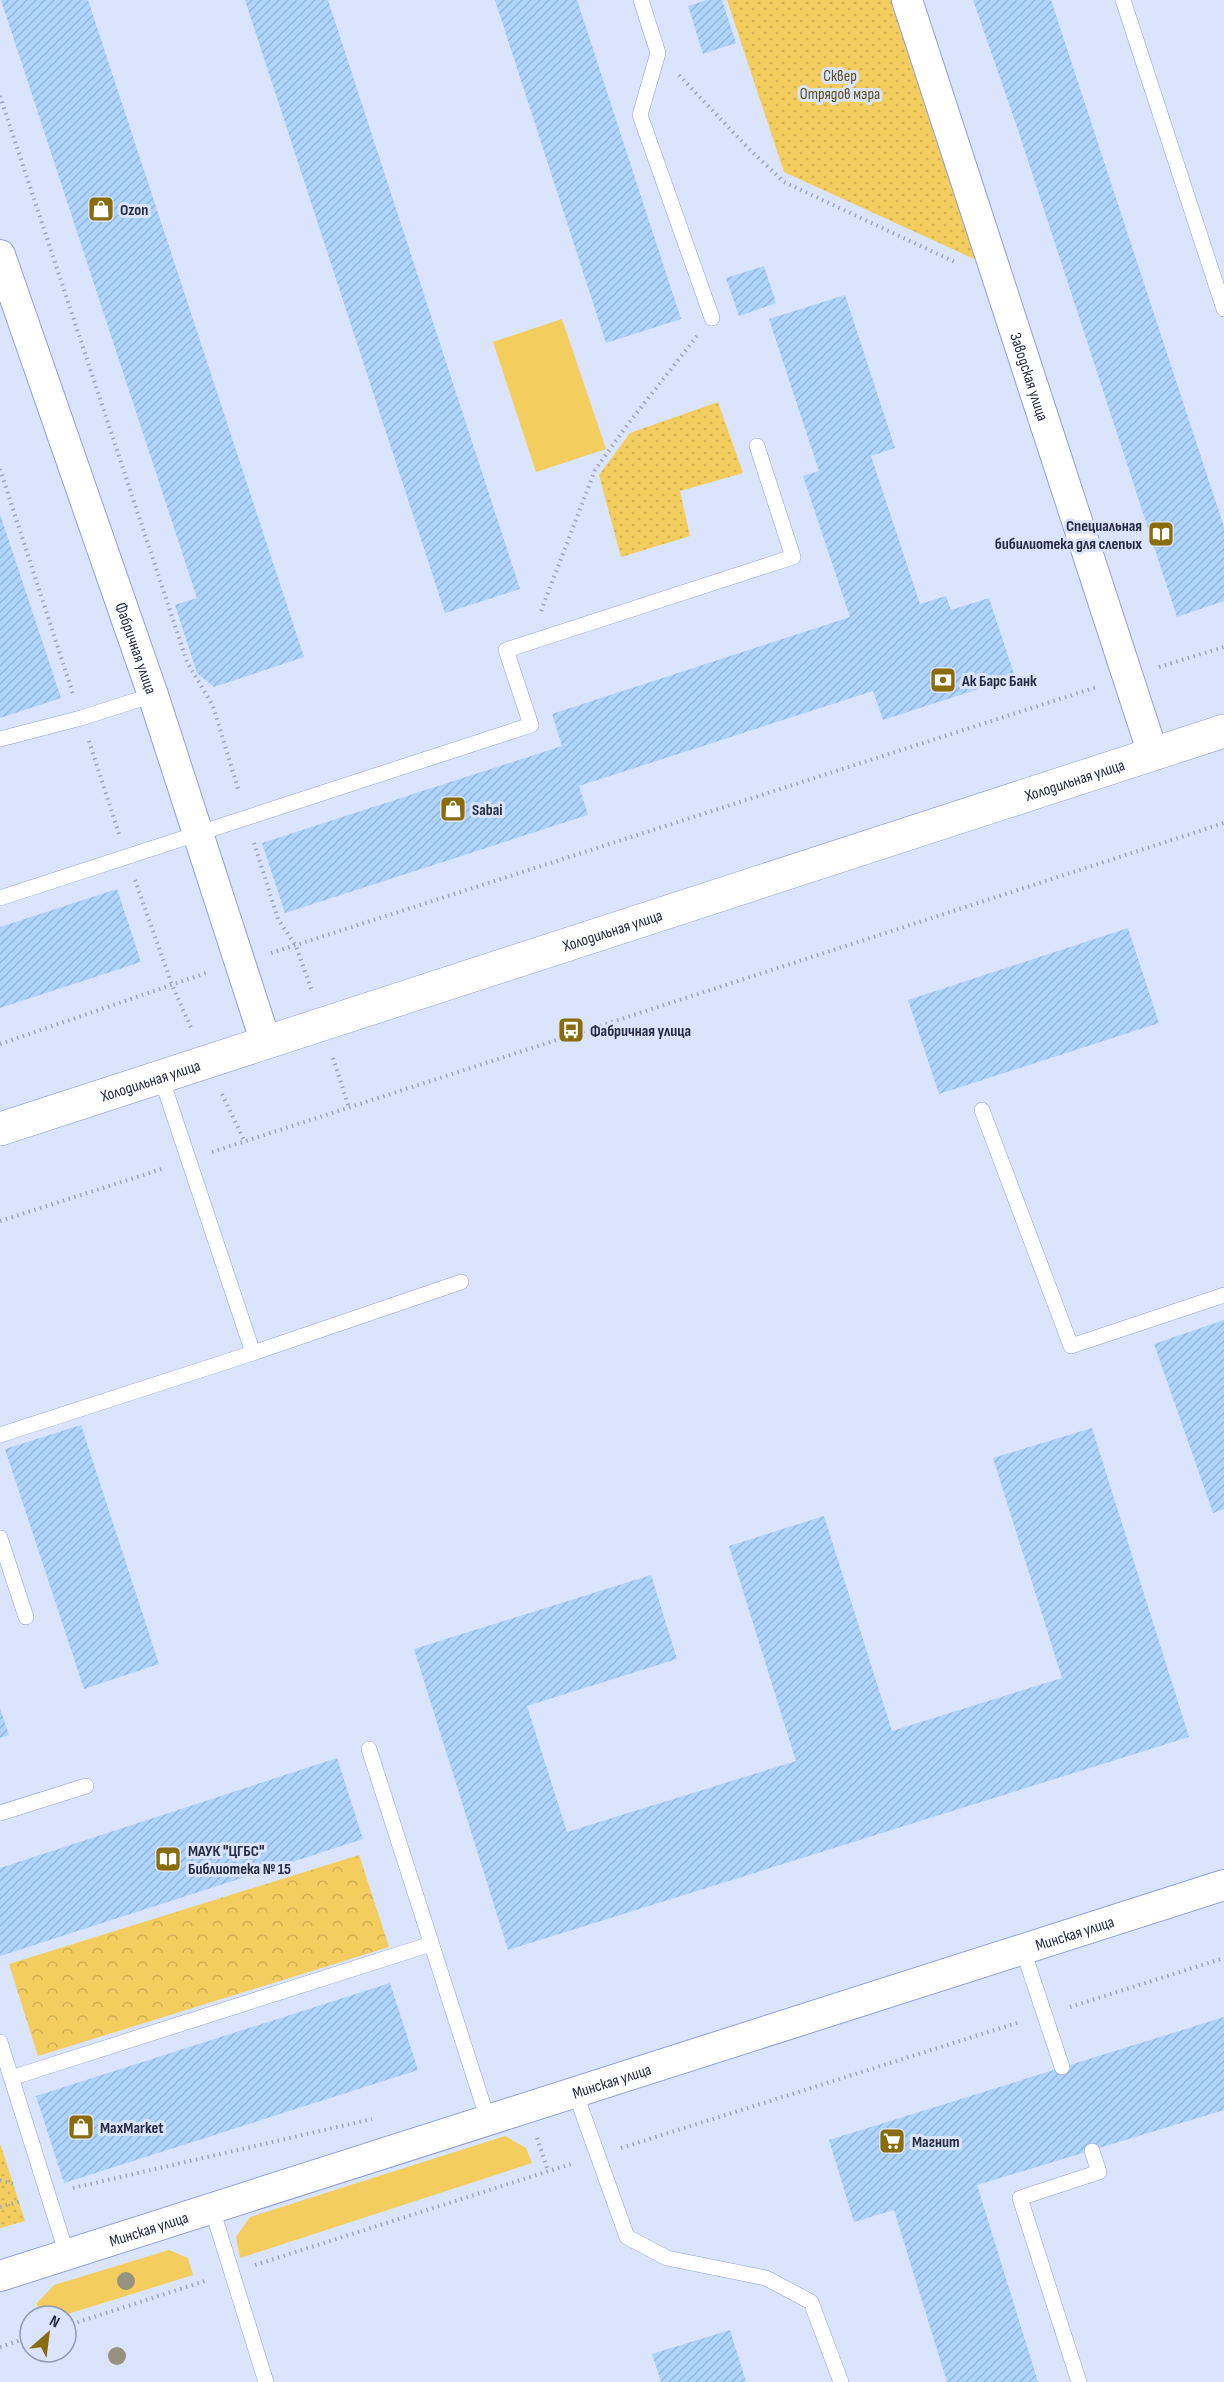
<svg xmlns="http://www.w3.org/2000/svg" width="1224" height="2382" font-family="'Sofia Sans Condensed',sans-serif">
<defs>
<pattern id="forest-crowns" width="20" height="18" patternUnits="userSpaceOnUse" patternTransform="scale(1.5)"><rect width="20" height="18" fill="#f3cd5d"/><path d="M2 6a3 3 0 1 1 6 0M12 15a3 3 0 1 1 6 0" fill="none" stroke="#d0b052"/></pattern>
<pattern id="park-dots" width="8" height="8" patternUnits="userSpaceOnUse" patternTransform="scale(1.5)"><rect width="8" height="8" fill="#f3cd5d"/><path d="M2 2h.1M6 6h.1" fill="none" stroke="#d0b052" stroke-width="1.8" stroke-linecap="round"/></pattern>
<pattern id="building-hatch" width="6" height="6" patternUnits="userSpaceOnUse" patternTransform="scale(1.5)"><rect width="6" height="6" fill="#aed4fc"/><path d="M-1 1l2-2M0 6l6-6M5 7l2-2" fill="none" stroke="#96b6d9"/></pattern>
</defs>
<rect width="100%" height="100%" fill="#dbe4fd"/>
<!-- grass -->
<path fill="#f3cd5d" d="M562,319l44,130 -70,23 -43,-130z
M505,2136l21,12 6,15 -292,95 -4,-21 14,-20z
M169,2250l19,8 5,17 -132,41h-23l-1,-13 17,-18z"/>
<!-- forest -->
<path fill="url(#forest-crowns)" d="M359,1855l30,92 -351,109 -29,-92z"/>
<!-- park -->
<path fill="url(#park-dots)" d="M727,0h172l84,263 -199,-91z
M718,402l25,71 -63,18 10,45 -69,21 -22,-82 31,-42z
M0,2143l25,78 -25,7z"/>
<!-- building -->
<path fill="url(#building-hatch)" d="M1,0h87l216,657 -90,30 -17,-14 -22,-68 22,-7z
M245,0h83l192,589 -75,24z
M495,0h82l104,319 -75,24z
M707,0h15l14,43 -33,11 -15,-48z
M973,0h78l173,527v74l-47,16 -161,-493z
M764,266l12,37 -37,13 -13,-38z
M845,295l50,153 -24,8 49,148 26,-8 5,14 38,-12 26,79 -132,43 -10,-29 -294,95 9,29 -303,98 -23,-70 300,-97 -10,-32 298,-97 -47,-141 16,-5 -50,-152z
M0,514l61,184 -61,20z
M117,889l24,73 -141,46v-81z
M1128,928l31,95 -220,71 -31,-94z
M1224,1320v189l-11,4 -59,-169z
M81,1425l78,239 -75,25 -79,-240z
M1092,1428l97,309 -681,213 -94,-301 237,-74 26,84 -150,47 40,126 229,-71 -67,-215 95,-30 68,215 170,-53 -69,-220z
M0,1708l9,27 -9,3z
M337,1758l26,81 -363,117v-88z
M390,1983l28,87 -354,113 -28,-87z
M1224,2017v93l-247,75 61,197h-91l-53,-172 -40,12 -25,-82z
M730,2330l16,52h-85l-9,-28z"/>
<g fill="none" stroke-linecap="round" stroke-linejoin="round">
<defs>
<path id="lane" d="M641,0l17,53 -18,62 72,203
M1123,0l101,309
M0,739l81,-21 72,-23
M0,898l531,-173 -25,-75 287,-93 -36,-111
M161,1077l92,276 208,-71
M982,1110l89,236 153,-51
M0,1435l253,-82
M0,1538l26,79
M369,1749l119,371
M0,1813l86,-27
M1023,1950l39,117
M0,2042l67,213
M11,2078l420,-134
M575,2092l52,145 40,21 99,20 45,24 30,80
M212,2209l54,173
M1079,2382l-59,-184 79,-26 -7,-21"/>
<g id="street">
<path id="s1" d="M907,0l246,754"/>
<path id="s2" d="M0,255l153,440 113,348"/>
<path id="s3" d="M0,2276l1224,-391"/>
</g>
<g id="secondary">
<path id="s4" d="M0,1129l1224,-398"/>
</g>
</defs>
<!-- lane casing -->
<use href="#lane" stroke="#8ea0da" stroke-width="16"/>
<!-- street casing -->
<use href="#street" stroke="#8ea0da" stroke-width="32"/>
<!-- secondary casing -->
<use href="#secondary" stroke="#8ea0da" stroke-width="34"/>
<!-- path -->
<path stroke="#9ea6bf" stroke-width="4" stroke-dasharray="1.5 4.5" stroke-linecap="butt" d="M679,75l70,74 35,33 173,81
M0,96l187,566 26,44 26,86
M0,469l73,225
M541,611l54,-141 33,-46 69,-88
M1159,667l65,-20
M89,741l30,93
M254,843l24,76 18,27 16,45
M135,880l37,105 20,45
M271,953l826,-266
M0,1044l209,-72
M333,1058l16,50
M222,1094l23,48
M212,1152l1012,-329
M0,1221l165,-53
M1070,2007l154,-49
M537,2138l11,33
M621,2148l399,-126
M0,2180l17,5
M73,2188l299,-69
M0,2207l22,-6
M255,2265l319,-102
M66,2326l142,-46
M0,2347l30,-10"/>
<!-- lane -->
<use href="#lane" stroke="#fff" stroke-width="15"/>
<!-- street -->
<use href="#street" stroke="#fff" stroke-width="30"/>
<!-- secondary -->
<use href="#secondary" stroke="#fff" stroke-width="33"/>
</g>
<!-- trees -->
<g fill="#979280">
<circle cx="126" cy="2281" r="9"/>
<circle cx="117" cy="2356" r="9"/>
</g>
<!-- icons -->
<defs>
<symbol id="shop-square" viewBox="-11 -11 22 22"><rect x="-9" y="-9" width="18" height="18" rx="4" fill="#896d0c" stroke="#dbe4fd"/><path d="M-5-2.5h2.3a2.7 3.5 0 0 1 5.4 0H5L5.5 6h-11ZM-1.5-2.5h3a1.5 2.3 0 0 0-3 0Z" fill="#fff"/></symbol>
<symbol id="library-square" viewBox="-11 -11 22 22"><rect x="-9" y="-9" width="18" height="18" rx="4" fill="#896d0c" stroke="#dbe4fd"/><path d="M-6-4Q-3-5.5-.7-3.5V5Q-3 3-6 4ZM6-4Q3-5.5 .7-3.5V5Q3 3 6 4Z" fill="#fff"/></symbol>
<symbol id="bank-square" viewBox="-11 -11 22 22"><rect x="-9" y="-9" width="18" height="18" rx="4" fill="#896d0c" stroke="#dbe4fd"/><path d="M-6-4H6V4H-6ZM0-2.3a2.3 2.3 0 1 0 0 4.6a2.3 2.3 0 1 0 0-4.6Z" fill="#fff"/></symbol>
<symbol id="bus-square" viewBox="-11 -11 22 22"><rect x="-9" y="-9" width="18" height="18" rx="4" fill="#896d0c" stroke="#dbe4fd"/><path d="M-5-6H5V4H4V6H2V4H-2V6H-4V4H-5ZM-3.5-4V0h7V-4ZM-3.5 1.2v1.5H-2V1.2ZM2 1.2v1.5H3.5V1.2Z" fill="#fff"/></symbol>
<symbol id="supermarket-square" viewBox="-11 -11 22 22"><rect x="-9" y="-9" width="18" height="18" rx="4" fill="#896d0c" stroke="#dbe4fd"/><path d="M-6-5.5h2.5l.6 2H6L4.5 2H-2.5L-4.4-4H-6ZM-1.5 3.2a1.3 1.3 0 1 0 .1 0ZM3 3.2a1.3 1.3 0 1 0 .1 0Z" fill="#fff"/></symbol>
</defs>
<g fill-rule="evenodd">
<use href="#shop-square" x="86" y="194" width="30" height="30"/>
<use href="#library-square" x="1146" y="519" width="30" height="30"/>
<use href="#bank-square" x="928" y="665" width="30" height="30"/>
<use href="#shop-square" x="438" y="794" width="30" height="30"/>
<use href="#bus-square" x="556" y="1015" width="30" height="30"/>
<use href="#library-square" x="153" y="1844" width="30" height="30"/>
<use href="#shop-square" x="66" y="2112" width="30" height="30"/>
<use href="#supermarket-square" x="877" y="2126" width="30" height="30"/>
</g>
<g text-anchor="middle" stroke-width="6" stroke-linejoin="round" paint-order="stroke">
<!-- park labels -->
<g font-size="16" fill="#604e19" stroke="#dbe4fd">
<text x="840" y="81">Сквер<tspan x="840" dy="18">Отрядов мэра</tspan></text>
</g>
<!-- poi labels -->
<g font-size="16" font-weight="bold" fill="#242b42" stroke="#dbe4fd" text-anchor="start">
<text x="120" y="215">Ozon</text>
<text x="1142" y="531" text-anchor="end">Специальная<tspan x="1142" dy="18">бибилиотека для слепых</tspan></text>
<text x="962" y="686">Ак Барс Банк</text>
<text x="472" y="815">Sabai</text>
<text x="590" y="1036">Фабричная улица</text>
<text x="188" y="1856">МАУК "ЦГБС"<tspan x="188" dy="18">Библиотека № 15</tspan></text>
<text x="100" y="2133">MaxMarket</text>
<text x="912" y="2147">Магнит</text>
</g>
<!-- street labels -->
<g font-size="16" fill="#242b42" stroke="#dbe4fd">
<text dy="6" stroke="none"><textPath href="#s1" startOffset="396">Заводская улица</textPath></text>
<text dy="6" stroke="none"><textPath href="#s2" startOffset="416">Фабричная улица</textPath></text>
<text dy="6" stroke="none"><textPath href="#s4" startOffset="1130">Холодильная улица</textPath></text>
<text dy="6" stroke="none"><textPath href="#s4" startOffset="644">Холодильная улица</textPath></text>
<text dy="6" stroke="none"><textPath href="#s4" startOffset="158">Холодильная улица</textPath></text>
<text dy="6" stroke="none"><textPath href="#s3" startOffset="1128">Минская улица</textPath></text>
<text dy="6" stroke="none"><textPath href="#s3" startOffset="642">Минская улица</textPath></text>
<text dy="6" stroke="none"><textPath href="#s3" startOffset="156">Минская улица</textPath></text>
</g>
</g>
<!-- north arrow -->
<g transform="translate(48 2334) rotate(28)"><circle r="28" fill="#dbe4fd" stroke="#929ab2" stroke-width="1.5"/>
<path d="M0-4.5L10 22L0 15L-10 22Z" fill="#896d0c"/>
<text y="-9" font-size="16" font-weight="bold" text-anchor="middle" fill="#242b42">N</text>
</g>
</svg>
